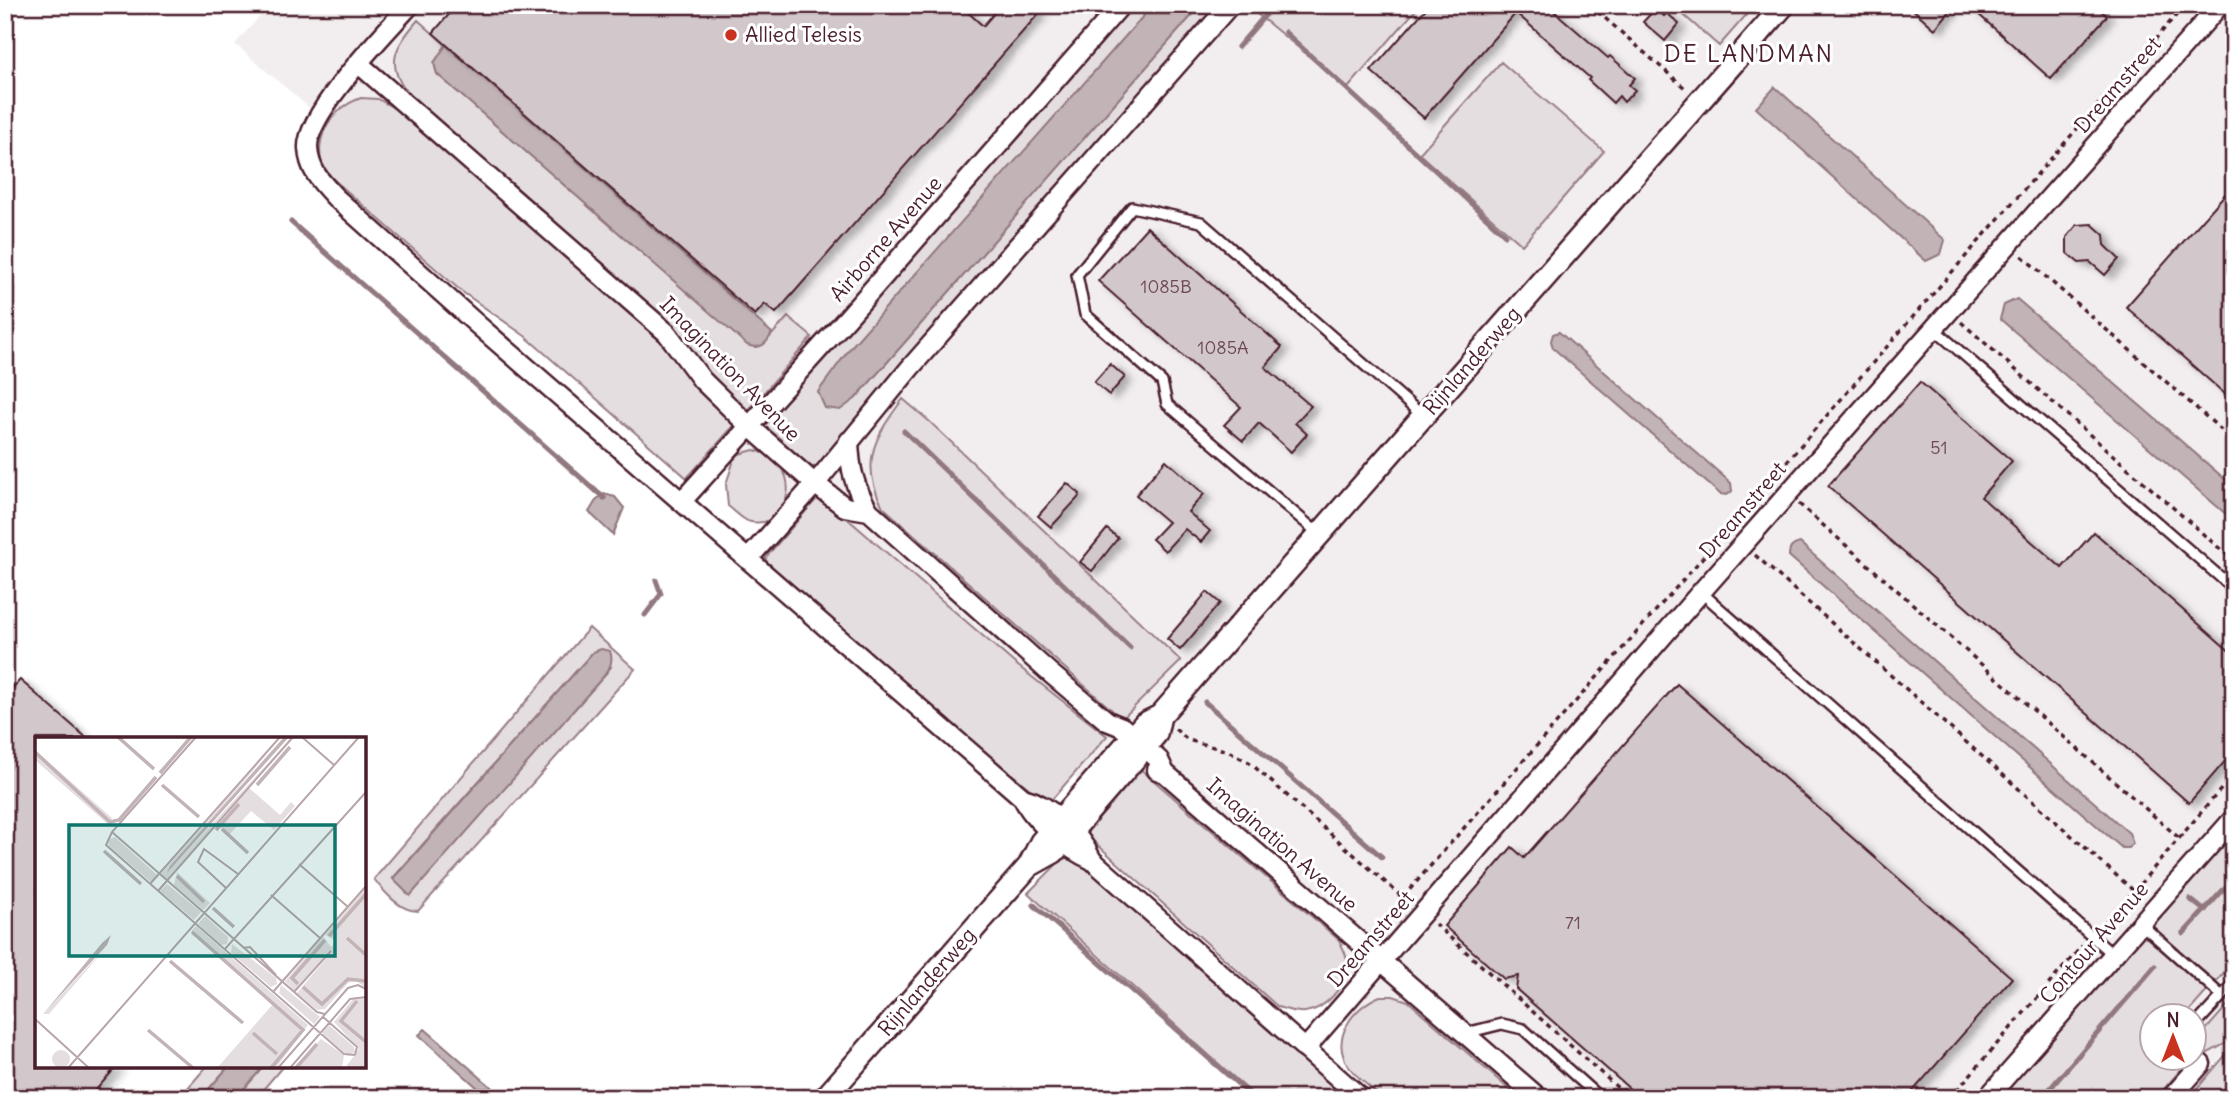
<svg xmlns="http://www.w3.org/2000/svg" width="2239" height="1103" font-family="Delius,sans-serif">
<defs>
<filter id="shadow"><feDropShadow dx="7" dy="4" stdDeviation="3.5" flood-color="#0004"/></filter>
</defs>
<rect width="100%" height="100%" fill="#fff"/>
<filter id="ink" filterUnits="userSpaceOnUse"><feTurbulence type="fractalNoise" baseFrequency=".0143" numOctaves="2"/><feDisplacementMap in="SourceGraphic" scale="14" xChannelSelector="R" yChannelSelector="G"/><feConvolveMatrix kernelMatrix="1 2 1 2 8 2 1 2 1" color-interpolation-filters="sRGB"/></filter>
<g filter="url(#ink)">
<!-- built -->
<path fill="#f2eeef" fill-rule="evenodd" d="M270,5h1964v1037l-49,56h-751l-682,-609 -517,-445zM2152,1016h42v42h-42z"/>
<!-- green -->
<path fill="#e5dee0" stroke="#987e86" stroke-width="2" fill-rule="evenodd" d="M1129,5h24l-270,309 -28,85 346,-394h22l-405,460 -9,3 -47,-40v-4z
M1246,5h174l-72,83z
M1672,5h83l-36,41z
M418,20l28,25 -12,18 3,11 169,147 164,116 18,-20 24,20 -67,77 -35,-33 -39,-57 -265,-233c-22,-29 -8,-48 12,-71z
M1501,62l103,89 -82,94 -103,-91z
M361,98l17,1 21,12 266,234 73,76 -51,57 -162,-142 -64,-45 -137,-120c-12,-32 6,-62 37,-73z
M903,399l26,22 252,240 -59,58 -239,-212c-24,-44 -8,-71 20,-108z
M754,450c52,12 38,79 -3,72 -8,-1 -16,-11 -23,-16l-2,-22 7,-21 -1,-2 7,-7z
M820,495l193,167 94,74 -59,68 -103,-85 -179,-158v-4z
M589,628l46,41 -217,242c-18,0 -34,-19 -44,-32zM593,652l18,15 -8,10 -193,218 -17,-17z
M1138,767l201,173c4,8 9,17 8,26 -1,20 -22,44 -42,46 -9,1 -18,-2 -27,-5l-196,-176z
M2234,825v136l-18,21 -62,-52 -1,-11z
M1069,852l279,246h-91l-229,-205z
M2136,938h11l61,52 -22,25 -34,1v42h42v-36l10,10 30,-34v41l-50,27 -28,32h-160z
M1380,996h13l15,5 111,97h-137c-10,-10 -24,-19 -33,-31 -20,-28 4,-60 31,-71z
M2234,1045v53h-45z
M207,1066h22l-28,32h-22z
M264,1066h19l-27,32h-20z"/>
<!-- water -->
<path fill="#c1b3b6" stroke="#91787e" stroke-width="2" d="M1153,5h48l-346,394 -15,11 -15,-2 -7,-16 33,-45z
M446,45l326,288c-6,12 -12,17 -25,12l-310,-271 -3,-11z
M1775,87l170,153 -4,14 -15,7 -170,-153z
M2017,299l217,188v34l-234,-202 4,-14z
M1559,332l172,151 1,8 -5,4 -7,-1 -167,-146 -2,-7 2,-7z
M604,494l11,3 9,11 -11,27 -24,-23 8,-13z
M1800,543l329,290 4,11 -5,4h-6l-333,-292c0,-8 3,-11 11,-13z
M601,649l9,2c4,11 -1,18 -7,26l-193,219 -17,-17 200,-227z
M425,1029l79,69h-15l-70,-63z
M229,1066h35l-28,32h-35z"/>
<g fill="none" stroke-linecap="round" stroke-linejoin="round">
<!-- stream -->
<path stroke="#91787e" stroke-width="5" d="M1285,32l220,203
M1238,47l36,-42
M291,222l313,276
M904,431l226,217
M645,615l16,-21 -5,-14
M1205,702l177,155
M2190,899l15,12
M1034,905l220,193
M2183,934l51,-56
M2042,1098l113,-132"/>
</g>
<!-- building -->
<path fill="#d2c7cb" stroke="#4a1f2b" stroke-width="2" filter="url(#shadow)" d="M457,5h503l23,21 18,-21h31l8,7 -264,301 -11,-9 -10,11 -322,-282z
M1429,5h118l61,53 2,-2 25,22 -6,7 6,5 -11,12 -5,-6 -6,7 -25,-23 2,-2 -74,-65 -92,105 -53,-47z
M1908,5h47l-20,24z
M1968,5h127l12,11 -56,63z
M1656,8l8,8 3,-3 12,11 -14,17 -22,-19z
M2234,184v218l-108,-95z
M2092,224l12,11 1,10 14,14 -14,16 -15,-13 -11,1 -12,-10v-16l10,-12z
M1147,227l135,120 -17,20 46,39 -16,17 12,11 -16,18 -32,-29 -16,18 -19,-16 17,-18 -143,-126z
M1110,364l15,13 -16,18 -15,-13z
M1920,382l92,79 -31,36 81,71 32,-36 140,123v96l-45,52 -361,-317z
M1166,460l38,34 -16,18 22,19 -9,11 -16,-13 -20,22 -13,-12 16,-17 -32,-27z
M1067,483l13,11 -2,4 -27,29 -13,-11z
M1107,529l11,9 -26,33 -12,-9z
M1207,592l13,11 -40,47 -13,-11z
M20,680l68,59h-51v327h80l-28,32h-84v-402z
M1677,684l335,294 -105,120h-267l-124,-109 2,-13 -14,3 -60,-53 68,-79 12,11z"/>
<g fill="none" stroke-linecap="round" stroke-linejoin="round">
<defs>
<path id="service" d="M1934,329l300,260
M1319,534l-152,-130 -5,-22 -77,-68 -8,-39 55,-68 69,15 222,194
M1701,592l412,363
M2141,924l81,72
M2198,1022l36,-39
M1466,1033l36,-9 21,5 77,69"/>
<path id="minor" d="M410,5c-24,27 -104,108 -102,143 1,22 13,34 28,50l143,128 544,472c10,23 46,52 69,62l269,238
M358,63l309,270 35,47 47,46 66,58 30,23 24,4 181,162 57,48 15,6 37,33 6,13
M849,441c1,29 5,45 20,70
M682,501l167,-185 272,-311
M748,559l67,-75 95,-116 320,-363
M1157,770l8,3 374,325
M1023,798c28,7 57,36 69,62
M1305,1049l396,-457 519,-587
M1987,1098l247,-280
M2171,1098l30,-34"/>
<path id="tertiary" d="M1029,866l25,-14 84,-97 18,-21 4,-18
M825,1098l204,-232 12,-24 103,-118 16,-8 624,-711"/>
</defs>
<!-- service casing -->
<use href="#service" stroke="#4a1f2b" stroke-width="14"/>
<!-- minor casing -->
<use href="#minor" stroke="#4a1f2b" stroke-width="23"/>
<!-- tertiary casing -->
<use href="#tertiary" stroke="#4a1f2b" stroke-width="26"/>
<!-- path -->
<path stroke="#4a1f2b" stroke-width="3.5" stroke-dasharray="5 5" stroke-linecap="butt" d="M1590,5l95,83
M2022,256l212,185
M1961,322l273,239
M1799,504l380,334
M1755,555l379,336
M1175,729l13,11 40,11 21,11 161,142
M1403,897l324,-367 458,-525
M1435,924l194,174
M2099,928l35,-37 100,-117
M798,1098l8,-9
M1950,1098l132,-152"/>
<!-- service -->
<use href="#service" stroke="#fff" stroke-width="9"/>
<!-- minor -->
<use href="#minor" stroke="#fff" stroke-width="18"/>
<!-- tertiary -->
<use href="#tertiary" stroke="#fff" stroke-width="21"/>
</g>
</g>
<!-- markers -->
<circle fill="#c8321e" stroke="#fff" stroke-width="2.5" cx="731" cy="35" r="7"/>
<g text-anchor="middle" stroke-width="6" stroke-linejoin="round" paint-order="stroke">
<!-- number labels -->
<g font-size="18" fill="#6c4953">
<text x="1166" y="293">1085B</text>
<text x="1223" y="354">1085A</text>
<text x="1939" y="454">51</text>
<text x="1573" y="929">71</text>
</g>
<!-- poi labels -->
<g font-size="21" fill="#4a1f2b" stroke="#fff" text-anchor="start">
<text x="745" y="42">Allied Telesis</text>
</g>
<!-- street labels -->
<g font-size="21" fill="#4a1f2b" stroke="#fff">
<text transform="translate(2118 85) rotate(-49)" y="7">Dreamstreet</text>
<text transform="translate(886 239) rotate(-49)" y="7">Airborne Avenue</text>
<text transform="translate(1472 361) rotate(-49)" y="7">Rijnlanderweg</text>
<text transform="translate(730 369) rotate(46)" y="7">Imagination Avenue</text>
<text transform="translate(1743 510) rotate(-49)" y="7">Dreamstreet</text>
<text transform="translate(1282 845) rotate(41)" y="7">Imagination Avenue</text>
<text transform="translate(1371 939) rotate(-49)" y="7">Dreamstreet</text>
<text transform="translate(2094 943) rotate(-49)" y="7">Contour Avenue</text>
<text transform="translate(927 982) rotate(-49)" y="7">Rijnlanderweg</text>
</g>
<!-- quarter labels -->
<g font-size="24" letter-spacing="2" fill="#4a1f2b" stroke="#fff">
<text x="1749" y="62">DE LANDMAN</text>
</g>
</g>
<!-- overview -->
<g transform="translate(35 737)">
<rect width="331" height="331" fill="#fff"/>
<path d="M246,0l-114,136 125,-136 -125,143 -7,-5zM0,13l77,68 -2,8 -75,-66zM214,51l31,27 11,-13 4,4 -21,24 -23,-19 -22,24 -12,-10zM80,100l42,38 -6,7 -42,-36 -1,-6zM142,135l33,31 -7,7 -29,-25zM132,147l34,28 -7,8 -34,-29zM331,150v101l-10,-7 -8,2 -23,26 -8,1 -20,-17 37,-44 -40,42 -9,-10 38,-45 8,11 6,-6 -12,-6zM170,179l23,21 -1,7 -6,1 -23,-21zM161,189l112,99 -32,43h-59l56,-64 -82,-73zM67,206l-57,69 60,-63 -56,65h-6zM197,207l44,34 1,6 -6,3 -40,-34zM246,248l39,32 -6,7 -35,-31zM331,261v70h-21l14,-19 -25,-27 19,-23zM294,288l25,22 1,5 -7,4 -26,-23zM286,302l23,16 -2,13h-49zM17 322a9 9 0 1 1 18 0a9 9 0 1 1-18 0Z" fill="#e5dee0"/>
<path d="M249,0h5l-122,136 3,-7zM76,198l-4,10 -62,67 57,-69z" fill="#c1b3b6"/>
<path fill="none" stroke="#c1b3b6" stroke-width="3.5" d="M83,0l36,32M0,15l75,70 9,-2 37,-43M125,36l31,-36M127,48l37,32M222,48l33,-38M187,92l26,24M181,93l23,-26M69,114l37,33M142,139l27,26M178,171l21,19M157,195l111,98 -32,38M294,199l37,-42M312,201l19,17M135,224l73,62M263,247l-6,-6 33,-38M268,250l19,17 26,-25 18,2M322,264l-16,20 25,21M113,293l45,38M218,296l24,21M261,331l21,-24"/>
<path fill="none" stroke="#b7a5aa" stroke-width="2" d="M161,0l-84,95 -6,13 238,209 11,1M267,0l32,28M77,95l90,79M264,127l49,43M115,147l130,-147M191,151l-28,-26 6,-13 34,25M123,154l135,-154M236,158l49,43M166,173l116,102 8,2M208,211l7,-1 26,28M189,213l142,-158M238,255l93,-106M259,255l37,-41M287,279l35,31 -2,8M0,282l54,49M33,331l291,-331M243,331l70,-80 10,-3 8,4M255,331l60,-69 16,-2"/>
<path fill="#0f766e" fill-opacity="0.15" stroke="#0f766e" stroke-width="3.5" d="M34,88h266v131h-266z"/>
<rect width="331" height="331" fill="none" stroke="#4a1f2b" stroke-width="3.5"/>
</g>
<!-- margin -->
<rect width="2239" height="1103" fill="none" stroke="#fff" stroke-width="28"/>
<rect x="14" y="14" width="2211" height="1075" fill="none" stroke="#4a1f2b" stroke-width="2.5" filter="url(#ink)"/>
<!-- north arrow -->
<g transform="translate(2173 1037)"><circle r="33" fill="#ffffff" stroke="#b7a5aa" stroke-width="2"/>
<path d="M0-5L12 26L0 18L-12 26Z" fill="#c8321e"/>
<text y="-10" font-size="19" font-weight="bold" text-anchor="middle" fill="#4a1f2b">N</text>
</g>
</svg>
